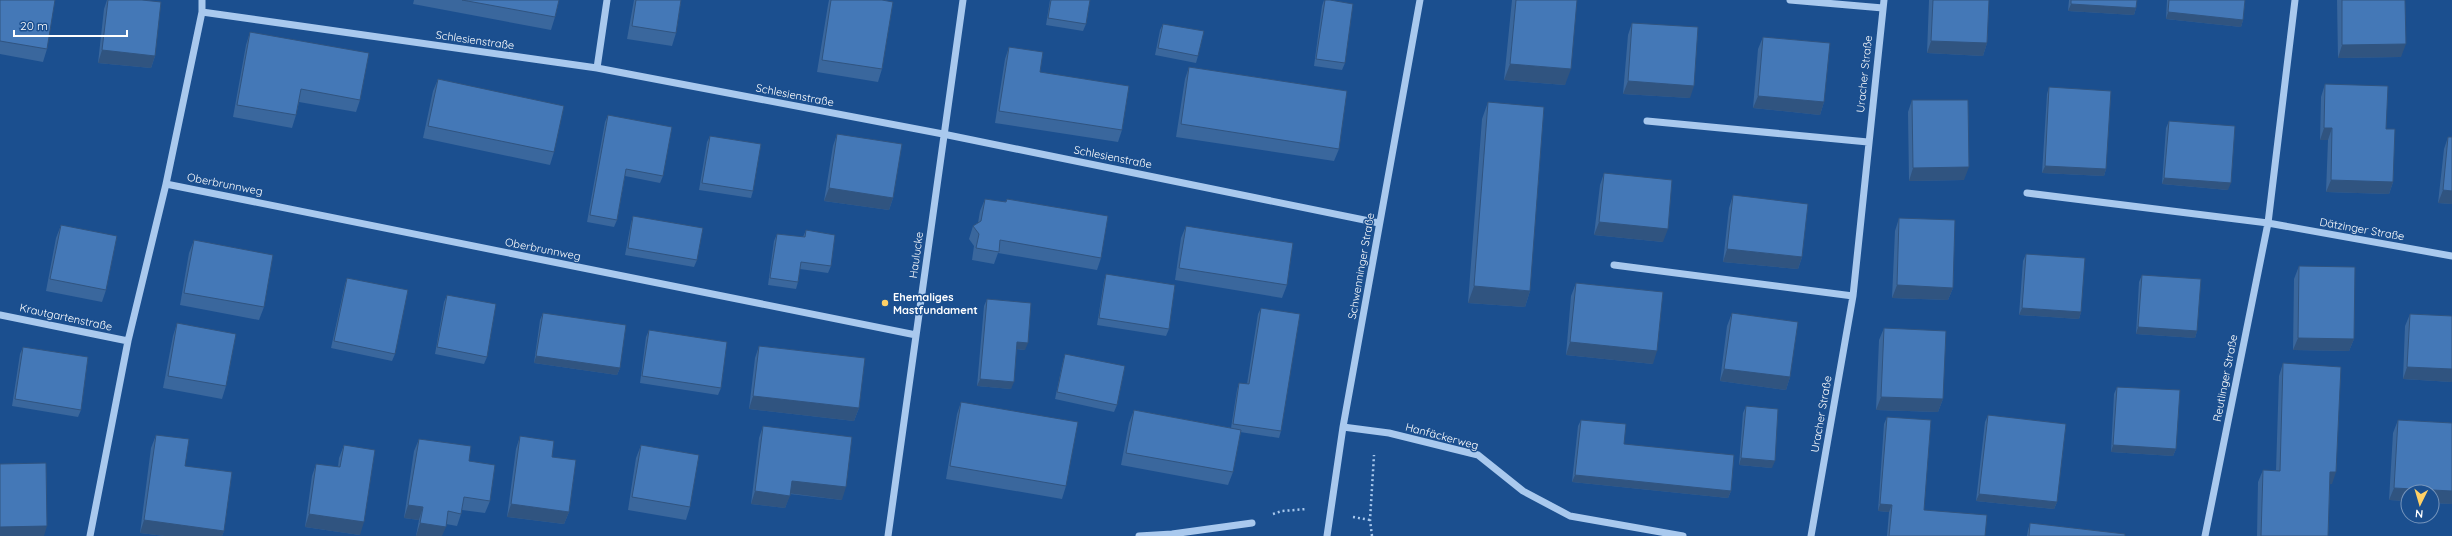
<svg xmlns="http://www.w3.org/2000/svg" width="2452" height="536" font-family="Quicksand,sans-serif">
<rect width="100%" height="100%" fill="#1b4f8f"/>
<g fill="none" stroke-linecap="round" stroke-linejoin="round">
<!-- path -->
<path stroke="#a9c9ee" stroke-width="2.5" stroke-dasharray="2 3" stroke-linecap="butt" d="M1273,514l9,-3 25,-2
M1353,517l17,3
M1372,536l-2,-16 4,-65"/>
<!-- minor -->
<path stroke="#a9c9ee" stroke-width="7" d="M1790,0l93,8
M202,12l395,56 346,66 436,89
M597,68l10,-68
M1647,121l221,21
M166,184l750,151
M2027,193l241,30 184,33
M1614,265l239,31
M0,315l128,26
M1343,427l46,6 89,22 45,36 47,25 113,20
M90,536l38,-195 38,-157 36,-172v-12
M888,536l75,-536
M1139,536l33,-2 80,-11
M1327,536l16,-109 77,-427
M1811,536l42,-240 31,-296
M2205,536l63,-313 27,-223"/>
</g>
<!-- wall -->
<path fill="#3a679d" d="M0,0l47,49 -4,13 -43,-8z
M107,0h35l13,56 -4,12 -53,-5 6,-54z
M414,0h145l-4,17 -4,13 -138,-26z
M634,0h47l-5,33 -4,13 -45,-7z
M829,0h53v69l-4,13 -61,-10 11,-67z
M1050,0h40l-4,24 -3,7 -37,-6z
M1324,0l21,63 -3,7 -28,-4 8,-60z
M1512,0h65l-12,85 -61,-5z
M1929,0h60l-2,43 -4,13 -56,-3z
M2069,0h68l-1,8 -2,7 -66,-4z
M2167,0h78l-2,20 -2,7 -75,-8z
M2337,0h68l-4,57 -63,1z
M1632,23l58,75 -67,-4 5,-59z
M1163,24l35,32 -2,7 -41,-8 5,-25z
M250,32l110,68 -4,12 -57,-10 -3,13 -4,13 -59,-11 13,-72z
M1763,37l61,65 -4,13 -67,-7 5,-59z
M1009,47l31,25 82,58 -4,12 -123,-19 10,-64z
M1189,67l150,82 -5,12 -158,-24 9,-58z
M438,79l116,73 -4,13 -127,-27 10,-47z
M2325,84l61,45 7,53 -4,12 -63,-2 2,-52h-8l1,-43z
M2049,87l57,82 -2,7 -62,-3 5,-79z
M1912,100l52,80 -55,1 -1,-69z
M1488,102l42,189 -5,16 -57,-4 14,-184z
M608,115l55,61 -3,7 -35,-7 -8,44 -3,7 -27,-5 18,-100z
M2169,121l59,69 -66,-6 4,-56z
M837,134l56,64 -4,12 -65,-9 9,-55z
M710,136l43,55 -2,7 -52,-8 8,-48z
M2448,137l4,67 -14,-1 6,-54z
M1604,173l59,69 -69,-7 6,-50z
M1733,195l69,62 -4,12 -75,-7 6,-54z
M985,199l20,3 2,-3 94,59 -4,12 -99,-17 -4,11 -22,-4 2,-14 -5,-7 4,-13 5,-3 2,-12z
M633,216l64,44 -3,7 -69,-12 6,-32z
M1899,218l54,70 -5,12 -56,-2 3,-67z
M61,225l45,65 -4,12 -56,-11 10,-53z
M1186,226l101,59 -5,13 -107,-18 6,-42z
M806,230l25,36 -3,7 -28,-4 -2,13 -2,7 -28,-4 6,-44 3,-7 26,3z
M194,240l70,67 -5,13 -79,-15 9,-52z
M2026,254l55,58 -2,7 -60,-4 4,-54z
M2299,266l55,73 -5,12 -56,-1 1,-71z
M1106,274l63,55 -3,7 -69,-11 7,-44z
M2142,275l55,56 -2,7 -59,-4 3,-52z
M347,278l48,76 -3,7 -61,-13 14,-64z
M1576,283l77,81 -87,-9 5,-59z
M447,295l40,62 -3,7 -49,-10 9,-52z
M987,299l38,51 -9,-1 -5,40 -34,-3 7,-80z
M1261,308l20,123 -2,7 -39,-6 -7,40 -5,13 -107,-20 8,-42 5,-13 97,18 6,-38 2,-7 8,1 11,-70z
M543,313l77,55 -3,7 -83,-12 6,-43z
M1732,313l58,64 -4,13 -66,-9 7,-55z
M2410,314l42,2v66l-49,-3 2,-53z
M177,323l49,63 -4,13 -59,-11 10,-52z
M1884,328l59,71 -5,13 -62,-2 3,-70z
M649,330l72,58 -3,7 -78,-12 6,-46z
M759,346l100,62 -5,13 -105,-12 6,-51z
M23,347l58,63 -3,7 -66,-11 8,-52z
M1065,354l52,51 -3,7 -59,-13 8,-38z
M2283,363l49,121h-2l-2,52h-71l1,-54 5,-12h13l3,-94z
M2117,387l59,62 -3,7 -62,-4 3,-58z
M961,402l105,84 -4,13 -116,-20 11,-65z
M1746,406l26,62 -33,-3 4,-52z
M1988,415l69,87 -3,7 -78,-8 9,-79z
M1887,417l37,93 61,26h-98l2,-24 -11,-1 6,-87z
M1581,420l43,24 107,47 -3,7 -156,-16 6,-56z
M2398,420l54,3v81l-20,-1 -24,-11v9l-19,-1 4,-67z
M763,426l79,74 -52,-6 -5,14 -34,-4 8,-66z
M156,435l29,31 39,65 -2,5h-57l-25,-3 11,-85z
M520,436l32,21 17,55 -5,12 -57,-7 9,-68z
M419,439l50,22 21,40 -5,12 -23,-3 -1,4 -4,12 -11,-2 -30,12 3,-16 -15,-2 10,-67z
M344,445l16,90 -55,-8 7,-51 4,-12 22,3 1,-9z
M641,445l49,62 -4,13 -58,-10 8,-52z
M2030,523l95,13h-98l1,-6z"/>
<!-- shaded-wall -->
<path fill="#305480" d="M2071,4l65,4 -2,7 -66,-4z
M2168,12l75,8 -2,7 -75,-8z
M1931,41l56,2 -4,13 -56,-3z
M2406,44l-5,13 -63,1 4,-13z
M102,50l53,6 -4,12 -53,-5z
M1510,64l61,5 -6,16 -61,-5z
M1628,81l66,5 -4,12 -67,-4z
M1758,96l66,6 -4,13 -67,-7z
M2324,128h8l-4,12h-8z
M2045,166l61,3 -2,7 -62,-3z
M1969,167l-5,13 -55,1 4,-13z
M2164,178l67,5 -3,7 -66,-6z
M2331,180l62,2 -4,12 -63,-2z
M829,188l64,10 -4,12 -65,-9z
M2443,190l9,1v13l-14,-1z
M1599,222l69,7 -5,13 -69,-7z
M1727,249l75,8 -4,12 -75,-7z
M1897,285l56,3 -5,12 -56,-2z
M1474,286l56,5 -5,16 -57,-4z
M2022,308l59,4 -2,7 -60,-4z
M2138,327l59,4 -2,7 -59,-4z
M2298,338l56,1 -5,12 -56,-1z
M1017,342l11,1 -3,7 -10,-1z
M1570,342l87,9 -4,13 -87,-9z
M536,356l84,12 -3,7 -83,-12z
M2407,367l45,2v13l-49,-3z
M1724,369l66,8 -4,13 -66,-9z
M980,379l34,3 -3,7 -34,-3z
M753,396l106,12 -5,13 -105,-12z
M1881,397l62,2 -5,13 -62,-2z
M2113,445l63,4 -3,7 -62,-4z
M1741,458l34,3 -3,7 -33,-3z
M2330,472h6l-4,12h-6z
M1575,475l156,16 -3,7 -156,-16z
M792,481l54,6 -4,13 -55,-7z
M2394,488l58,3v13l-20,-1v-11h-24v9l-19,-1z
M755,491l35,5 -5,12 -34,-4z
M1979,494l78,8 -3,7 -78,-8z
M511,504l58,8 -5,12 -57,-7z
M1880,504l12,1 -3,7 -11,-1z
M408,505l15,2 -4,13 -15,-2z
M309,514l55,8 -4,13 -55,-8z
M144,520l80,11 -2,5h-57l-25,-3z
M420,523l26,4 -4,9h-26z
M47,526l-3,10h-44v-9z"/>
<!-- building -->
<path fill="#4478b7" stroke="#305480" d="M0,0h55l-8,49 -47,-8z
M108,0h34l19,2 -6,54 -53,-6z
M462,0h97l-4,17z
M636,0h45l-5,33 -44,-7z
M831,0h51l11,2 -11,67 -60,-9z
M1051,0h39l-4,24 -38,-6z
M1325,0h5l23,4 -8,59 -29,-4z
M1516,0h61l-6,69 -61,-5z
M1933,0h56l-2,43 -56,-2z
M2071,0h66l-1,8 -65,-4z
M2169,0h76l-2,20 -75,-8z
M2342,0h63l1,44 -64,1z
M1632,23l66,4 -4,59 -66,-5z
M1163,24l41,7 -6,25 -40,-8z
M250,32l119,21 -9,47 -59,-11 -5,26 -59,-10z
M1763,37l67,6 -6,59 -66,-6z
M1009,47l34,5 -3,20 89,14 -7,44 -123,-19z
M1189,67l158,24 -8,58 -158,-25z
M438,79l126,27 -10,46 -126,-26z
M2325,84l63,2 -2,43h9l-2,53 -62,-2 1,-52h-8z
M2049,87l62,4 -5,78 -61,-3z
M1912,100h56l1,67 -56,1z
M1488,102l56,5 -14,184 -56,-5z
M608,115l64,12 -9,49 -37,-7 -9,51 -27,-5z
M2169,121l66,5 -4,57 -67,-5z
M837,134l65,10 -9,54 -64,-10z
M710,136l51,8 -8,47 -51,-8z
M2448,137h4v54l-9,-1z
M1604,173l68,7 -4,49 -69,-7z
M1733,195l75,9 -6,53 -75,-8z
M985,199l21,3 1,-3 101,17 -7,42 -101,-18 -1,12 -23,-4 3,-14 -6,-8 8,-5z
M633,216l70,12 -6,32 -69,-12z
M1899,218l56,2 -2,68 -56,-3z
M61,225l56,11 -11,54 -56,-11z
M1186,226l107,17 -6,42 -108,-17z
M806,230l29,5 -4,31 -30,-4 -3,20 -28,-4 7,-44 28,3z
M194,240l79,15 -9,52 -80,-14z
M2026,254l59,4 -4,54 -59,-4z
M2299,266l56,1 -1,72 -56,-1z
M1106,274l69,11 -6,44 -70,-11z
M2142,275l59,4 -4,52 -59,-4z
M347,278l61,12 -13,64 -61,-13z
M1576,283l87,9 -6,59 -87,-9z
M447,295l49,9 -9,53 -50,-10z
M987,299l44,4 -3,40 -11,-1 -3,40 -34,-3z
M1261,308l39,6 -19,117 -48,-7 6,-41 10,1z
M543,313l83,12 -6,43 -84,-12z
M1732,313l66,9 -8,55 -66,-8z
M2410,314l42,2v53l-45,-2z
M177,323l59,11 -10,52 -58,-10z
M1884,328l62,3 -3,68 -62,-2z
M649,330l78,12 -6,46 -79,-12z
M759,346l106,12 -6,50 -106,-12z
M23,347l65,10 -7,53 -66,-11z
M1065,354l60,12 -8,39 -60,-13z
M2283,363l58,4 -5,105h-6l-2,64h-67l2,-66 17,1z
M2117,387l63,3 -4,59 -63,-4z
M961,402l117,20 -12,64 -116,-20z
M1746,406l32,3 -3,52 -34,-3z
M1134,410l107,20 -8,42 -107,-19z
M1988,415l78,9 -9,78 -78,-8z
M1887,417l44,3 -7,90 63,5 -2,21h-96l3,-31 -12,-1z
M1581,420l45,4 -2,20 110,11 -3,36 -156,-16z
M2398,420l54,3v68l-58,-3z
M763,426l89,11 -6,50 -54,-6 -2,15 -35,-5z
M156,435l33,4 -4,27 47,6 -8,59 -80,-11z
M520,436l34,5 -2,16 24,3 -7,52 -58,-8z
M419,439l52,7 -2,15 26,4 -5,36 -26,-4 -3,17 -13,-3 -2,16 -26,-4 3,-16 -15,-2z
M344,445l31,5 -11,72 -55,-8 7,-50 24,3z
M641,445l58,10 -9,52 -58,-10z
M46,463l1,63 -47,1v-63z
M2030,523l95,11v2h-96z"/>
<!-- markers -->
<circle fill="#ffd166" stroke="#1b4f8f" stroke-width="1.5" cx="885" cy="303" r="4"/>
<g text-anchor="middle" stroke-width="3" stroke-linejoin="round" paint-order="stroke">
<!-- street labels -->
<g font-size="11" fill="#fff" stroke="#1b4f8f">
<text transform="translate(475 40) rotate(8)" y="4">Schlesienstraße</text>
<text transform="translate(1864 74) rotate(-84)" y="4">Uracher Straße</text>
<text transform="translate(795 95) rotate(11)" y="4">Schlesienstraße</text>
<text transform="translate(1113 157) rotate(11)" y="4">Schlesienstraße</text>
<text transform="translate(225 184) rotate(11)" y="4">Oberbrunnweg</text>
<text transform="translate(2362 229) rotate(10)" y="4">Dätzinger Straße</text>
<text transform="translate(543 249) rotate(11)" y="4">Oberbrunnweg</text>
<text transform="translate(916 255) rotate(-82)" y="4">Haulucke</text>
<text transform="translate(1361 266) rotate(-80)" y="4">Schwenninger Straße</text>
<text transform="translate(66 317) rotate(12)" y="4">Krautgartenstraße</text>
<text transform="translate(2225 378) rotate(-79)" y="4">Reutlinger Straße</text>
<text transform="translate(1821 414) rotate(-80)" y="4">Uracher Straße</text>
<text transform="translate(1442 436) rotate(15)" y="4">Hanfäckerweg</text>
</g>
<!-- poi labels -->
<g font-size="11" font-weight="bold" fill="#fff" stroke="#1b4f8f" text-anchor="start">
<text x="893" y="301">Ehemaliges<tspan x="893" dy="13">Mastfundament</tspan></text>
</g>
</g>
<!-- north arrow -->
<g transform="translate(2420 504) rotate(185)"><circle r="19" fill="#1b4f8f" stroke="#7695bc"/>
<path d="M0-3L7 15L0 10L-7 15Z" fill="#ffd166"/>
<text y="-6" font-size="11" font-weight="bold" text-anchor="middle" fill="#ffffff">N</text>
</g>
<!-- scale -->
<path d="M14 30v6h113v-6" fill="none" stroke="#ffffff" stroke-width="2"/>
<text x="20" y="30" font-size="12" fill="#ffffff" stroke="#1b4f8f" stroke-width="3" paint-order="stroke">20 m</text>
</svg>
